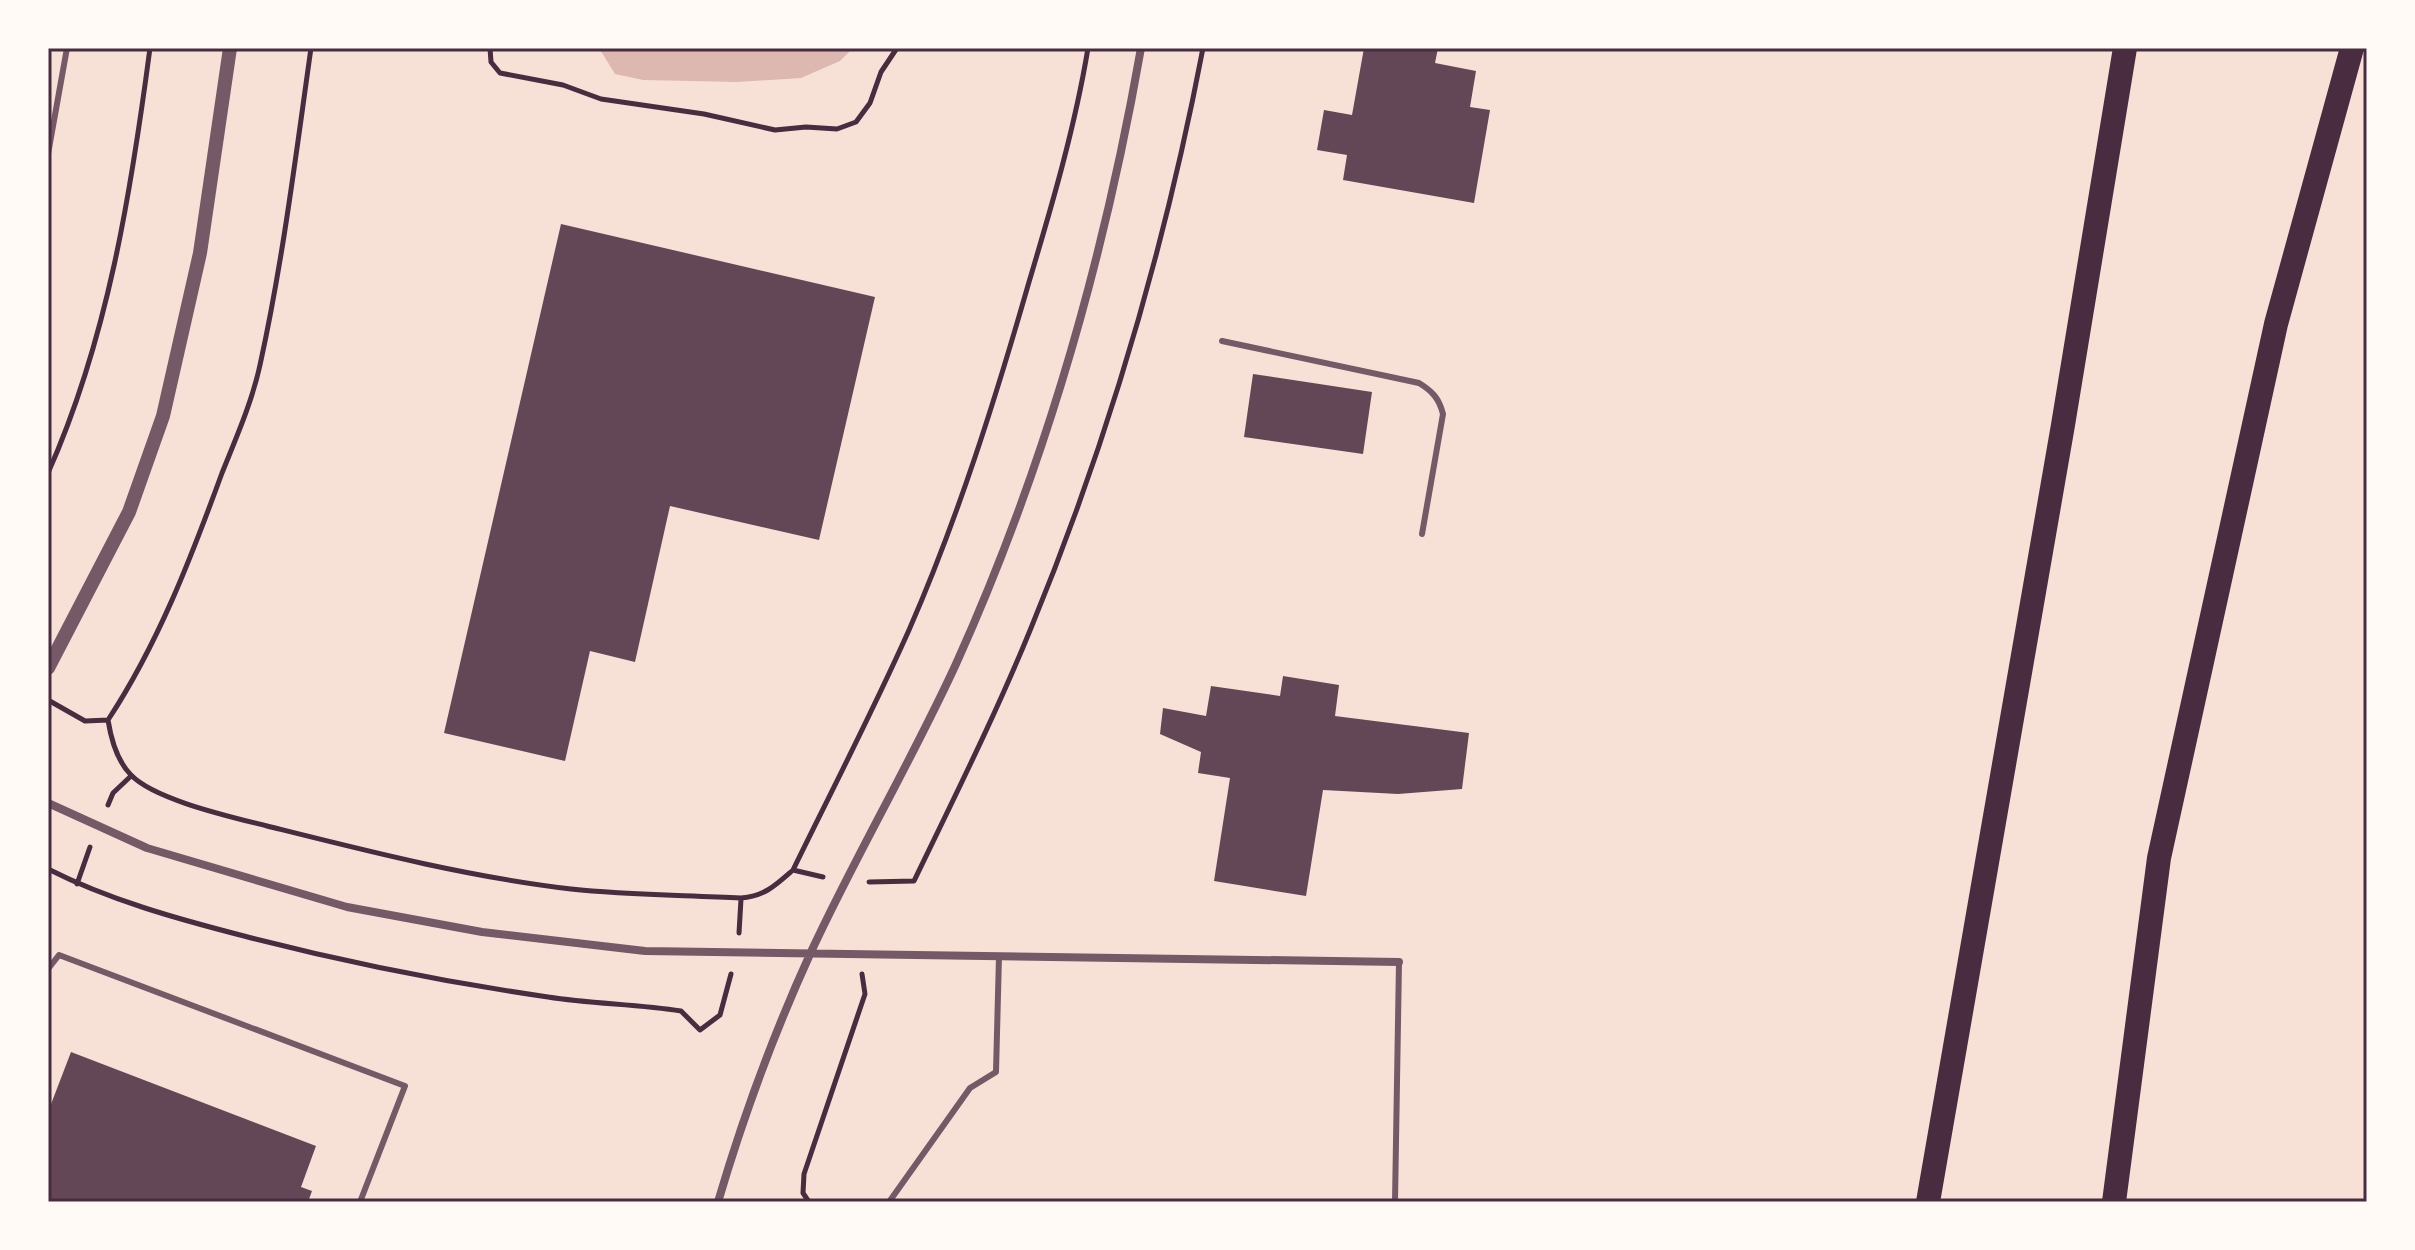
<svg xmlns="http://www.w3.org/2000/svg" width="2415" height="1250" font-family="Cabin,sans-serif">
<rect width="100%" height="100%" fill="#f7e1d7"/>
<!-- water -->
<path fill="#dcb8b0" d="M599,48h254l-13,13 -39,17 -64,4 -94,-2 -28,-6z"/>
<!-- building -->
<path fill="#644757" d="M1364,48h74l-3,15 41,8 -6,36 20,3 -16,93 -131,-23 4,-25 -30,-5 7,-40 28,5z
M561,224l314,73 -56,243 -149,-34 -35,156 -45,-11 -25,110 -121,-28z
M1253,374l119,18 -9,62 -119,-17z
M1283,676l56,9 -4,31 134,17 -7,56 -64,5 -75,-4 -17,106 -92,-15 16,-103 -32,-5 3,-21 -41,-18 3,-26 43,8 5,-30 69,10z
M71,1052l245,94 -15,41 11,4 -4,11h-260v-90z"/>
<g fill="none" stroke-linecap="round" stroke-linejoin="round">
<!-- path -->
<path stroke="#4a2c40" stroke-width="5" d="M311,48c-15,106 -28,212 -51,317 -8,37 -24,73 -38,108 -31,85 -64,171 -114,247 3,19 9,41 23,55 24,25 101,42 136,51 100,25 201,51 304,63 56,6 114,6 170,9 24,-2 35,-13 52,-28 39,-80 80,-159 116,-240 49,-112 86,-230 120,-348 23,-77 46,-155 59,-234
M490,48l1,14 9,11 63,12 38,14 103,15 71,16 31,-3 31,2 19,-7 14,-19 11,-31 16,-24
M48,473c60,-135 83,-281 102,-425
M48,700l37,21 23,-1
M108,805l5,-12 18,-17
M48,869c61,31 130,50 196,67 100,26 201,46 304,61 44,7 89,7 133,14l19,19 20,-15 11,-41
M793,870l30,7
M869,882l45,-1c40,-83 82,-167 117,-253 77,-187 134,-381 172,-580
M77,884l13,-37
M739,933l2,-34
M809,1202l-6,-9 1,-19 61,-180 -3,-20"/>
<!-- service -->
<path stroke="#755966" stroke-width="6" d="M48,154l19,-106
M1222,341l197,42c13,8 20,15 24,31l-21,120
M48,969l11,-14 346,131 -45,116
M889,1202l81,-114 26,-16 3,-116
M1395,1202l4,-240"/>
<!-- minor -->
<path stroke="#755966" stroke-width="8" d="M48,803l99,45 200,59 135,25 163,19 754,11
M718,1202c25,-85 56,-169 93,-250 45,-97 100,-190 145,-288 88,-195 148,-405 185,-616"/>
<!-- tertiary -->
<path stroke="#755966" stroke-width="14" d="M48,668l81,-156 34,-96 37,-163 30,-205"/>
<!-- motorway -->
<path stroke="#4a2c40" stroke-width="24" d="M1928,1202l135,-777 62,-377
M2114,1202l45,-344 117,-534 76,-276"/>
</g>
<!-- border -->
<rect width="2415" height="1250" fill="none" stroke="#fffaf5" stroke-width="100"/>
<rect x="50" y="50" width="2315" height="1150" fill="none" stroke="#4a2c40" stroke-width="3"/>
</svg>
